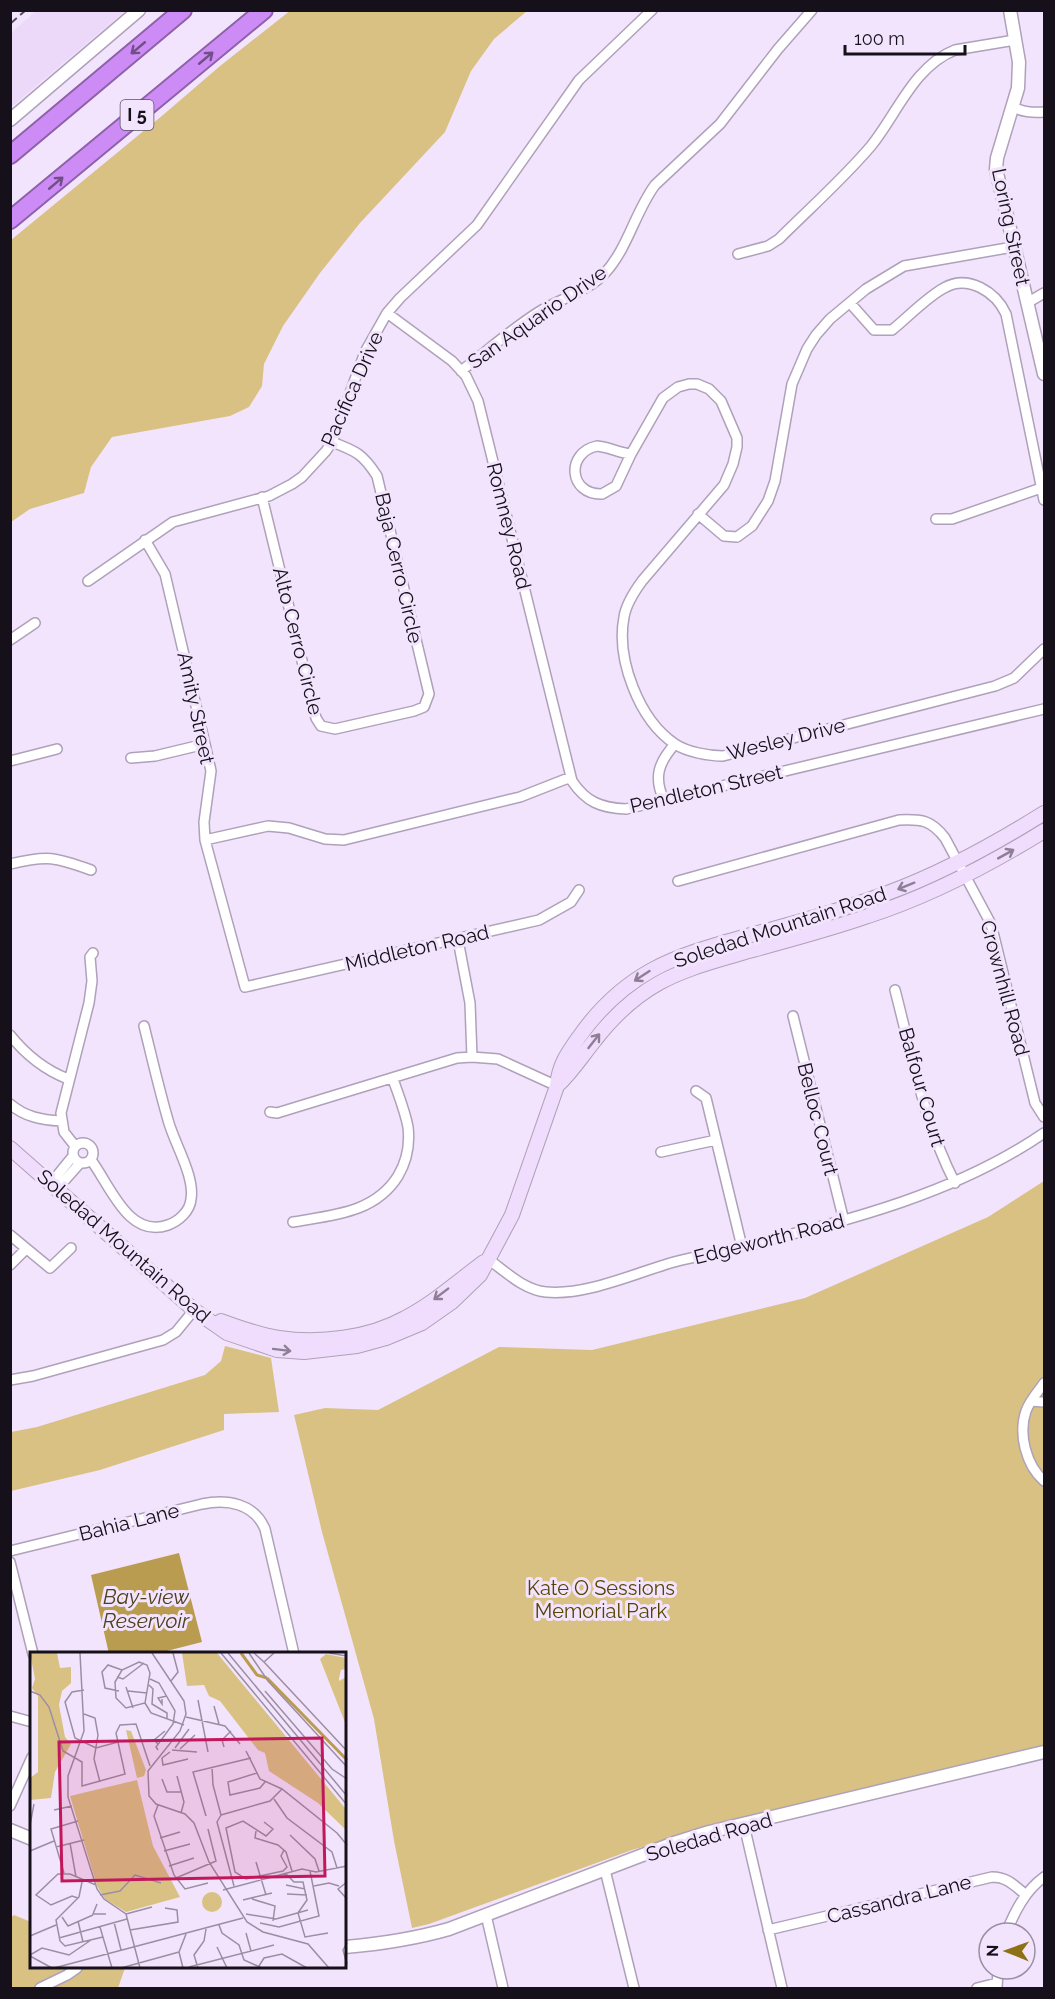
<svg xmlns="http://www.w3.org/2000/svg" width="1055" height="1999" font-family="Raleway,sans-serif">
<rect width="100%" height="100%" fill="#f3e4fe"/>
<!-- built -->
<path fill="#ecd8f9" d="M36,11h89l-114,96v-74z"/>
<!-- green -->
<path fill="#d9c184" d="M291,10l236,1 -33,28 -23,32 -26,61 -85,91 -40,50 -37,53 -19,38 -2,22 -13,21 -19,9 -118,21 -21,30 -7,26 -54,16 -19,13v-282l152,-125 57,-49z
M1044,1181v567l-306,71 -106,31 -203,74 -17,4 -18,-87 -20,-122 -52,-187 -28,-117 31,-7 53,2 121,-63 93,3 213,-52 183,-81z
M225,1346l46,12 8,54 -55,2v16l-124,40 -89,21v-59l26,-5 168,-52 16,-14z
M14,1915l17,7 1,46h93l-7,20h-107l-1,-70z"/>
<!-- water -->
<path fill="#b99c4f" d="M179,1553l23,89 -47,12h-46l-18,-79z"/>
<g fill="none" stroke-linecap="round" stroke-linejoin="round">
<defs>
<path id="minor" d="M1012,106c8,6 22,7 32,6
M738,254l30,-8 11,-7c30,-30 65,-61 92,-93 26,-32 43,-80 84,-96l60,-10
M850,303l24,27h18c15,-12 35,-33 52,-42 24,-14 52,4 62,26l38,186
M1027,303l17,-10
M387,313l65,48 14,15 12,25 94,380c14,21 29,27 54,28l418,-100
M461,371c25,-19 54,-45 81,-61 19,-11 49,-21 63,-37 23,-25 30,-61 50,-88l65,-61 58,-75 34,-39
M597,446c12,1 22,7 34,8l-15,32 -14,8c-33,1 -37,-41 -5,-48z
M631,454l32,-56 15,-11 11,-3h8l12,5 12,12 16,37v9l-4,17 -9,21 -82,96c-8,11 -16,23 -18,36 -8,42 15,103 51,127 12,8 34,12 48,12l272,-70 19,-8 30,-29
M262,497l54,221 5,8 14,3 79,-18 10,-4 5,-13 -52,-218c-14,-22 -21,-25 -45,-34
M698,514l26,22 13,1 15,-11 16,-25 7,-20 17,-97 15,-35 9,-14 14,-16 36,-30 38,-23 109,-19
M936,519h16l92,-32
M145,540l20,34 40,170 6,27 -7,51 1,18 40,147 294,-67 32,-18 8,-12
M88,581l85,-59 96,-26 23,-12 10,-7 24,-26 6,-9 33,-90 22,-39 13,-15 77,-73 102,-145 73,-70
M10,640l25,-17
M131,758l24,-2 50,-12
M10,761l47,-12
M664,800c-11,-23 -5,-38 11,-56
M205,840l63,-14 21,2 36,11 19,1 176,-43 51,-20
M10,864c38,-9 45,-7 81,6
M678,881l221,-61c23,-1 32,0 46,18l46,86 44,179 9,14
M458,940l12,63 2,54
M895,990c17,65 29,133 60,193
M793,1016l51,205
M10,1035c16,20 35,35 58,44
M696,1091l10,7 36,149
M10,1104c15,13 32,16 51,17
M270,1112l7,1 180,-55 15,-1 26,2 59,27
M73 1153a10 10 0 1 1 20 0a10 10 0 1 1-20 0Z
M75,1146l-11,-14 -3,-19 28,-110 3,-22 -2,-24 3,-4
M661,1152l55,-12
M91,1160c19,25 37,79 77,65 11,-4 22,-14 23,-26 4,-23 -17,-56 -23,-79 -9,-31 -16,-62 -24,-94
M51,1183l22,-27
M57,1189l23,-26
M293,1222c40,-7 82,-9 105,-46 9,-15 12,-32 10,-49 -3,-16 -10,-33 -15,-48
M10,1235l40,33 21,-20
M488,1259c18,13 36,31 58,33 40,4 89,-19 128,-30 23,-6 47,-10 71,-16 104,-26 210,-52 299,-113
M10,1265l16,-16
M10,1380l23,-4 130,-36 13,-8 18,-22
M1044,1383c-6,9 -14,17 -18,28 -8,23 0,54 18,70
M1031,1401l13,1
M10,1551l192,-47c25,-5 52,-1 63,25l29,125
M10,1562l23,92
M10,1716l22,6
M10,1806l22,-49
M744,1825l38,163
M605,1870l29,118
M486,1915l17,73
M768,1930l224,-53c15,0 22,8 34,18
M1006,1933c9,-22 19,-42 38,-56
M40,1988l27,-13 10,-7
M977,1988l20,-5
M997,1988l1,-19"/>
<path id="tertiary" d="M1010,10l9,52 -1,26 -21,70 -1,11 48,205
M10,120l129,-110
M10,1830l22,9
M345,1947c35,-3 69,-8 104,-18l225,-86 35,-11 335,-80"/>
<path id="secondary" d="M557,1086c15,-14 25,-30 38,-46 17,-22 39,-43 64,-57 27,-15 57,-22 86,-31 41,-11 83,-22 123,-36 62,-20 121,-51 176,-85
M10,1148l184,162 33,23 50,17 27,2 53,-6 29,-8 36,-15 30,-21 28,-27 32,-60 45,-129c2,-21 10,-32 22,-49 19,-27 44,-51 73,-67 29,-16 63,-25 95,-34 48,-13 96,-26 143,-44 54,-20 106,-49 154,-79
M221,1321c19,7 38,14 58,17 40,6 90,0 126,-20 29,-15 53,-37 79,-56"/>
<path id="motorway" d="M10,155l173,-145
M10,220l254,-210"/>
</defs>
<!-- minor casing -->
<use href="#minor" stroke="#afa1b9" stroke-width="12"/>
<!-- tertiary casing -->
<use href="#tertiary" stroke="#afa1b9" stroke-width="15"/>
<!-- secondary casing -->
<use href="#secondary" stroke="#afa1b9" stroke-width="16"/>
<!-- motorway casing -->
<use href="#motorway" stroke="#8d61a8" stroke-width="20"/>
<!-- minor -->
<use href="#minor" stroke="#fff" stroke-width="9"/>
<!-- tertiary -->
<use href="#tertiary" stroke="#fff" stroke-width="12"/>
<!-- secondary -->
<use href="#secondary" stroke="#f0dcfc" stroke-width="14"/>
<!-- motorway -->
<use href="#motorway" stroke="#cd8cf5" stroke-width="16"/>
<!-- rail -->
<path stroke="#544c5a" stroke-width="2" stroke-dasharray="9 4.5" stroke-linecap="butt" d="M10,24l16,-14"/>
</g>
<!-- one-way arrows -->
<defs><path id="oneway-shaft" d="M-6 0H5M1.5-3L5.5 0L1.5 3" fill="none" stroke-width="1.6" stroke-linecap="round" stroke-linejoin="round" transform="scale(1.5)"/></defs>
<g stroke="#714e87">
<use href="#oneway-shaft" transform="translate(138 48) rotate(140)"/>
<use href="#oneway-shaft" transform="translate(206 58) rotate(-40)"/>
<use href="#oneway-shaft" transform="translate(56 183) rotate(-40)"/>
</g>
<g stroke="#8d8096">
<use href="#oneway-shaft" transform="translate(1006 854) rotate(-29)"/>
<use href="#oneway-shaft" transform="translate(906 886) rotate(158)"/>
<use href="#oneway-shaft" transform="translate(642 976) rotate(147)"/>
<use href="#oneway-shaft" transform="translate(594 1041) rotate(-52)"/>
<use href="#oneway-shaft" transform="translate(441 1294) rotate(143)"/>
<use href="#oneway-shaft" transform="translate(282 1350) rotate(7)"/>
</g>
<g text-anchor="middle" stroke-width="6" stroke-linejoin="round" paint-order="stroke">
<!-- shield labels -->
<rect fill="#f3e4fe" stroke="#58505e" stroke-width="1.5" x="120.5" y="100" width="33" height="30" rx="4.5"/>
<g font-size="18" font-weight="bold" fill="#151019">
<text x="137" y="121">I 5</text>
</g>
<!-- street labels -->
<g font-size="20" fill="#151019" stroke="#f3e4fe">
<text transform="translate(1011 227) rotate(78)" y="7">Loring Street</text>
<text transform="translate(537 317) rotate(-35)" y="7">San Aquario Drive</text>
<text transform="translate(352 389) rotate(-66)" y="7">Pacifica Drive</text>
<text transform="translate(509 526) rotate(76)" y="7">Romney Road</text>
<text transform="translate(399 568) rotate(77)" y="7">Baja Cerro Circle</text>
<text transform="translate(298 641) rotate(76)" y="7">Alto Cerro Circle</text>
<text transform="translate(196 708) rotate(78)" y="7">Amity Street</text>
<text transform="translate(786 739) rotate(-14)" y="7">Wesley Drive</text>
<text transform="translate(706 789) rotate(-13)" y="7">Pendleton Street</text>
<text transform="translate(780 927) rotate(-18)" y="7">Soledad Mountain Road</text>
<text transform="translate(417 948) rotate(-13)" y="7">Middleton Road</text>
<text transform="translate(1005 988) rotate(75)" y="7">Crownhill Road</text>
<text transform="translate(922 1087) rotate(74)" y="7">Balfour Court</text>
<text transform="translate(818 1119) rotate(76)" y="7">Belloc Court</text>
<text transform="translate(769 1239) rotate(-14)" y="7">Edgeworth Road</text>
<text transform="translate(124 1246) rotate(41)" y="7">Soledad Mountain Road</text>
<text transform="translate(129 1522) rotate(-14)" y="7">Bahia Lane</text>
<text transform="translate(709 1837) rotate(-16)" y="7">Soledad Road</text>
<text transform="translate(899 1899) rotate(-14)" y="7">Cassandra Lane</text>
</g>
<!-- park labels -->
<g font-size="20" fill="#564301" stroke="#f3e4fe">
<text x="601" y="1595">Kate O Sessions<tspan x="601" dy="23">Memorial Park</tspan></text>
</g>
<!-- water labels -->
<g font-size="21" font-style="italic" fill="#4d401e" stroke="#f3e4fe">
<text x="146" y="1604">Bay-view<tspan x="146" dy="24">Reservoir</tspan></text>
</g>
</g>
<!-- overview -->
<g transform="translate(30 1652)">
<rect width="316" height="316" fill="#f3e4fe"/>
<path d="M0,1h27l3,15 11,-1v16l-9,8 -3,14 6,32 6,7 -16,28 -4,26 -21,2v-22l8,-6v-76l-6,-8 3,-9zM152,1h35l128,155 1,22 -28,-27 -49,-32 -4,-18 -7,-3 -38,-49 -11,-5 -5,-11 -17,1zM296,2l20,4v11l-5,1 -2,8v3l7,-4v48l-26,-66zM96,78l5,1 15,39 -2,6 -7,2zM107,128l16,66 27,51 -54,15 -21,-13 -8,-13 -27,-90zM172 250a10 10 0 1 1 20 0a10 10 0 1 1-20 0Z" fill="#d9c184"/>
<path fill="none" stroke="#b99c4f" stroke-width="3" d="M211,1l16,22 10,3M237,26l80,82"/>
<path fill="none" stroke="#9a8fa2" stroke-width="1.5" d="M50,1l4,78 -16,45v21l29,92 7,10 22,15 14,54M122,1l32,48 2,13 -6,17 -32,40 1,25 7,8 29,10 9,9 15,39 38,60 16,10 45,12 21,24M191,1l126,152M198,1l119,143M219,1l19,28 79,86M224,1l10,9 10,-9M299,1l18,3M109,10l8,3 3,8 -5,30 -19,5 -10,-10 -1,-16 7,-12zM234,10l83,89M87,25l6,2 21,-16M120,27l9,4 16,28 -2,13 -17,23 2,3M141,29l7,-9 -5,-19M119,33l4,4 -1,15 15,9v6M96,35l7,21M54,38l-12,2 -7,10 10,36 21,10 22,-6M0,39l10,4 9,12 14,44 19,11v24l43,-12 -9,-41 4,-8 16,-1 14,42M89,39l-14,-3 -3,-16 6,-7 14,5M98,39l19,2M235,39l67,78 15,10M132,47v5l-4,-6 9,-2M168,48l10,52M115,51l6,10 33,12M184,54l5,18M54,62l11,4 3,17 -4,24 6,23M156,65l39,9 15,18M128,92l-4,-4 11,-9M194,95l-2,-7 9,-9M145,96l14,-19M150,97l15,-14M142,98l25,2M216,99l14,28 22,10 55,44 10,12M140,100l-8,6 1,7 25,-6M182,115l1,18 8,30 -4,7 17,64M227,121l-29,9 2,13 30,-7 5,-6M147,124l7,26 -3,11M132,127l5,13h14M244,147l13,19 45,34 5,16M128,153l-4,11 20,59 11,14 23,-6M24,158l18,-4M191,163l49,-14 12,-12M176,164l-13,-44 58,-14M234,170l9,7 -7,7 -23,-15 -17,7 9,44 11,7 37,-8 4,-4 -6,-11 3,-6M0,173l4,-21M226,179l-1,7 23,7 8,7 6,19M260,183l25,24 4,12M130,186l20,-6M40,191l6,34M26,195l28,-7M0,199l24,-10M134,199l26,-7M226,210l10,33M139,214l25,-8M34,221l-13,-44 27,-8M255,221l9,9h9l4,18 -9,13 7,24 23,-4M146,226l40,-17 -8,-32M52,230l-3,15 -23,23 4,21 5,5 38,-9M317,230l-9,7 9,10M256,233l19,4M284,234l15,-3 10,3M193,238l79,-21 14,3 31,-6M257,242l20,1M70,243l20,-4 15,-16 26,8M48,246l-6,-2 -21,9 -15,-10 22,-21h12l26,11M222,247l23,7 -2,15M213,248l29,-7M67,252l-4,10h13M96,262l26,-7M216,262l30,5 32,-9M32,265l6,9 25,-11M48,269l5,21M84,270l7,28M230,271l19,4 40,-11 -9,-45M189,273l3,8 17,12 5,15 18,8M70,275l12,41M100,278l48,-8 -1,-12 -12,-2M216,281l5,18M0,284l26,-11M29,286l68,-19M317,291l-4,7 4,14M187,295l10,21M0,303l12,-7 27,7 22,-15M0,304l22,12M229,314l5,-8 18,-4 25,14M159,315l85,-22M24,316l189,-50M91,316l58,-16M153,316l-4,-16 7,-18M168,316l-4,-13 10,-14 2,-12"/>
<path fill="#c2185b" fill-opacity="0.15" stroke="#c2185b" stroke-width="3" d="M292,86l3,138 -263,5 -3,-139z"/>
<rect width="316" height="316" fill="none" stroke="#151019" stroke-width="3"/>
</g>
<!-- border -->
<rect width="1055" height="1999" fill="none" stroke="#151019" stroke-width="24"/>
<!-- north arrow -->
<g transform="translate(1007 1951) rotate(271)"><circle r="28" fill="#f3e4fe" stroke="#9a8fa2" stroke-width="1.5"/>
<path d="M0-4.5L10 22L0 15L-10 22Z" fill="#8d7114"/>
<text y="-9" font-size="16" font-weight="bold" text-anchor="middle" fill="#151019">N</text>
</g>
<!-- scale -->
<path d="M845 45v9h120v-9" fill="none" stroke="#151019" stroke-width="3"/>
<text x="854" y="45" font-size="18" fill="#151019" stroke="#f3e4fe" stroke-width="4.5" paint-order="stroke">100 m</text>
</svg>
